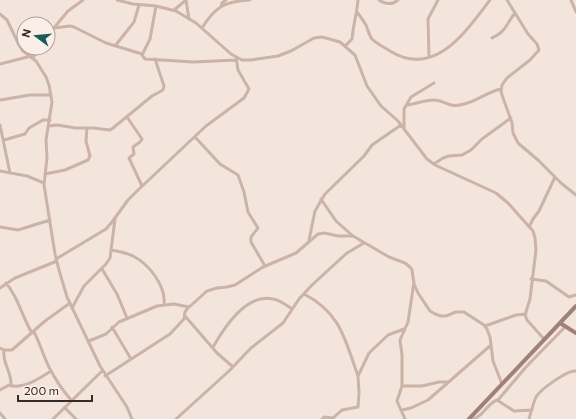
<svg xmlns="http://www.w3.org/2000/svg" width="576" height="419" font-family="Commissioner,sans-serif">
<rect width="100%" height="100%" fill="#f3e5db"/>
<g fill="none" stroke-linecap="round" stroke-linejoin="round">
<!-- street -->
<path stroke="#cbb3a7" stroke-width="3" d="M117,0l16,4 23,2 20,5 20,12 35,31 11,6h9l27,-4 13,-5 23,-13 8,-1 18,5 15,13 12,31 14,20 17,15 29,38 8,6 61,28 12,10 25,28 2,7 1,12 -6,49 -5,16 2,5 17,19
M186,0l3,19
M379,0c6,4 13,5 19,0
M507,0l21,34 9,10 2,6 -9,10 -23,18 -5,7 -1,7 11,31 1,10 5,10 20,17 23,23 15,12
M571,0l5,12
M156,6l-6,33 -8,16 3,4 49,3 42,-2
M221,7l1,-4 4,-3
M174,10l12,-10
M357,12c3,4 6,8 9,13 2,5 3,10 6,14 5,5 12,8 18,12 45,28 76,-20 100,-51
M0,14l7,6 12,25 4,6 13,10 10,16 3,8 3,17 -6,38 1,18 -3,27 11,69 4,16 8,27 33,69 27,41 5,12
M54,28l16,-2 4,1 32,16 36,11
M202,28c13,-21 23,-27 48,-28
M48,35l20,-24 15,-11
M492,38c14,-6 14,-14 23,-25
M115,46l19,-24 5,-17
M345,46l7,-7c1,-13 5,-26 6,-39
M429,57l-1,-38 10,-19
M33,58l5,-10
M0,64l31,-8
M0,100l30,-5h21
M407,105c9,-1 17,-5 27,-5 12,0 14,9 30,4 13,-3 23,-12 37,-15
M127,117l15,22 -2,3 -7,5 1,7 -5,4 13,28
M0,125l10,48
M49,126l8,-1 19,3h17l17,2 3,-2 39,-32 11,-6 1,-4 -9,-27
M404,128v-19l7,-12 23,-14
M195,137l25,27 18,11 6,17 4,20 10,16 -7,9v5l14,24
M4,140l21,-6 4,-6 14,-8h7
M434,164l9,-6 6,-2 13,-1 9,-5 11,-11 29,-21
M0,171l27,5 17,7
M45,174l20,-4 23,-10 2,-4 -4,-15 1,-13
M321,199l15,22 17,15
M0,227l18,3 32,-10
M529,227l4,-8 6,-8 16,-34
M309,240l6,-29 10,-17 39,-38 8,-11 29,-20
M111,250c8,1 15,3 22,6 16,8 33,30 31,48
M56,259l50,-30 6,-7 16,-22 9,-9 69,-65 38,-28 5,-9 -11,-19 -2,-13
M102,269l15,25 10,24
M531,279l15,2 23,16 7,-2
M6,283c13,15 16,34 26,50
M0,288l15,-10 42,-17
M304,294c37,19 41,46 54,82
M72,308l12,-22 22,-22 4,-6 5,-39
M185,316l32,37 16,14
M485,326l31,-11 10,-1
M112,327l19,32
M34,332c6,11 9,23 15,35 6,12 14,24 23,34
M89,341l17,-7 13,-12 38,-16 17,-2 15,3
M213,347c11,-19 33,-54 60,-48 7,1 13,6 19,10
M0,348l4,2h8l33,-29 25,-18
M4,350c-2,14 8,21 7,36
M105,376l65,-42 14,-15 1,-7 2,-3 20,-18 10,-3 10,-1 8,-2 28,-18 33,-14 22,-19 7,-1 13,3h15l36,21 16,6 5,4 2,3 2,14 4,9 12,18 5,3 6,2h5l10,-4h8l20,13 3,4 3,8 3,24 9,23
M402,386h20l17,-4h9
M0,390l9,-5c14,5 31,-7 42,-14
M498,400l28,-33 39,-40
M65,408l11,11
M402,410l9,-2 17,-8 63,-55
M0,413l5,6
M53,419l49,-48
M176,419l53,-48 22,-23 32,-25 16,-24 13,-14 35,-32 17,-10
M322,419l2,-2 9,1 9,-8 16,-3 1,-14 -1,-17 11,-23 19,-18 16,-6
M405,419l-8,-18 5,-15v-31l-2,-15 8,-18 6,-40
M474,419c10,-4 13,-15 23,-19l17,11 18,-1
M529,419c2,-7 4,-15 7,-22 5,-8 31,-27 40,-26"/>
<!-- secondary -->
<path stroke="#9f8178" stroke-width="4" d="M560,323l16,10
M469,419l107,-113"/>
</g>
<!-- north arrow -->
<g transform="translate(36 36) rotate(286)"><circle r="19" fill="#faefe8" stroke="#aca19b"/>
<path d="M0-3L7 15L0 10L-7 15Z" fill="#1b5b57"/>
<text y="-6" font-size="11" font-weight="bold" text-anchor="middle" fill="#372b28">N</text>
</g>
<!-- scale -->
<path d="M18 395v6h74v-6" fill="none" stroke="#372b28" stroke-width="2"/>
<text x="24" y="395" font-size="12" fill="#372b28" stroke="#faefe8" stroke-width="3" paint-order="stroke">200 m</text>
</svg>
